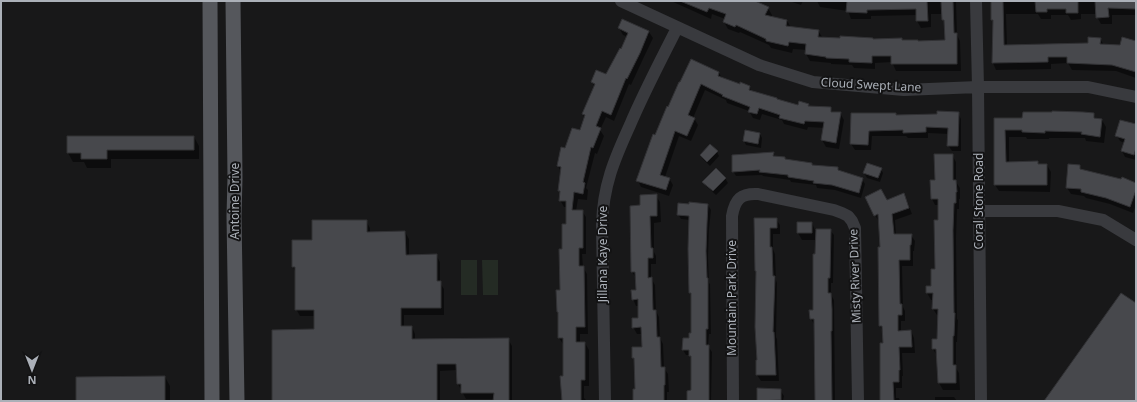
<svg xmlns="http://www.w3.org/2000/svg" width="1137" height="402" font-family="'Noto Sans',sans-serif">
<rect width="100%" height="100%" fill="#181819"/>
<!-- green -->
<path fill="#242b24" d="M461,260h16v35h-16z
M482,260h16v35h-15z"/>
<!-- shadow -->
<path fill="#0007" d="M671,1h82l15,7 4,7 -1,2 16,3 4,8 27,3 5,7 95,4 28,-1v-17l-3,-4v-6h-12v13l-10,1 -4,-7v-6l-46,1v3h-20l-3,-8 -28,-4 -3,-6h139l1,34 3,6 1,30h-65l-4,-9 -17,1v6l-21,-1 -2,-3 -21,-1v-1l-21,-2 -4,-7 1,-4 -14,-1 -1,4 -21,-5 -2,-3 -29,-13 -1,1 -11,-4 -4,-7 1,-3 -13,-5 -1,5z
M789,1h14l-2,4z
M992,1h144v14h-24v9h-11l-4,-7v-3h-16v5l-10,1 -3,-5h-17v4h-10l-3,-5h-32l1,31 82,-1 11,-5 4,6 17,1 15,-4v36l-20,-7 -44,-1 -4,-7 -17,1v5l-55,1 -3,-7v-42l-1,-1z
M622,20l27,12 4,6 -10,21 -12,26 -2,-1 -15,37 -8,-4 -6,13 4,6 -7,18 -2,-1 -9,35 2,2 -1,10 -9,-1 -2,12h6l4,6v37h-4l1,13 4,7 1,60h-8v9h5l4,7v36h-5v12l3,3h-24l1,-24v-33h-1l-4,-6 -2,-47h5l1,-41 5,-24 -1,-19h-3l-4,-7 1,-5 -2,-4 2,-19 -3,-6 8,-16 14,-18 5,-14 -2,-4 12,-27 -3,-5 15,-6 15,-25 6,-14 -5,-2 -4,-7z
M692,60l27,13 3,5 18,7 9,2 3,5 26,8 21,6 9,-1 1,2 21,1 3,5h7l4,7 -5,29 -13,-2 -4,-7 2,-12 -16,-1 -1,3 -23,-6 -2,-4 -20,-6 -2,6 -7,-2 -4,-7 -22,-8 -1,-3 -21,-10 -12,28h1l4,7 -7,16 -12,-5 -14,41 4,1 4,7 -4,11 -28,-9 -3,-6 18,-45z
M958,113l3,6v32h-9l-4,-6 1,-11 -21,-1v5h-20l-2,-2h-34l-1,14h-16l-4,-6 1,-30 44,2 42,-1z
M1093,114l4,6h5l4,7 -2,16 -18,-2 -1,-3h-36v1h-22l-1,-2h-17v26l28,-1 2,3h8l4,7 -1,20 -51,-1 -4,-6v-66h28z
M1136,125v35l-11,-3 -3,-6 2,-8 -4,-2 -3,-5z
M760,134l2,4 -1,10 -15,-3 -2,-4z
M194,137l5,9v13h-88v9h-24l-3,-6h-11l-5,-9z
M717,152l2,4 -9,10 -7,-7 -2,-4z
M773,153l2,4 10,3 28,6 25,2 2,4 22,7 3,5 -4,14 -26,-8 -18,-2 -1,-3 -25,-3 -1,-2 -27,-4 -1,-1 -26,1 -3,-5z
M952,155l4,7v20l4,6v11h-1v10h-2l-1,29 1,81 1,1 -1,22h-1v26l3,5 1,17h-17l-4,-7 -2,-27 -4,-7v-9h5l1,-25h-2l-4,-6 1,-9h-3l-4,-7 5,-6 4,-17 3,-49v-16h-4l-3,-6 4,-18z
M1079,166l3,5 54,13v21l-3,8 -23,-9 -24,-6 -2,-2 -13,-2 -4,-6z
M881,169l2,4 -3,9 -13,-4 -3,-5z
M725,178l3,5 -12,12 -10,-9 -2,-4z
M904,195l3,6 5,13 -17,6 1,15h15l4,6 -1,10h-1v15h-11l1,41 2,4v10h-4v11l10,-1 3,7 1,15h-13l1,23h-1v12h-6v10h3l1,3h-19l3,-57 -1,-12 -3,-6 1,-78 -2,-26 -4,-7 11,-14z
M656,196l4,6 1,20 -7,1v29l2,4v8h-5v14l4,7 1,26 3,6 1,21 3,6 1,24 4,6 1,18h-2v9h-33l2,-11 -1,-29 -2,-3 10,-10 -1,-14h-5l-4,-7 6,-8v-13h-3l-3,-7 4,-8 -1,-13 -4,-6 -1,-65 10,-1z
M708,205l3,5 -2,19 -1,28 1,26 1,1 1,50h-2l-1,12 4,6 -1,49h-23l4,-10v-32l-2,-4h-4l-3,-5 7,-11 2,-5v-38l-2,-3v-73l-9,-1 -3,-5z
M755,219h21l4,6v9h-7v15l2,5 1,26 1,3 -1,54 1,2 2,42h-18l-4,-6v-103z
M366,221l4,7v5l35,-1 4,7v17l27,-1 4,7v21l4,6v26h-40v12h8l3,7v6l93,-1 4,7v55h-19v-2h-27l-8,-15 -1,-14 -17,1v30h-167l42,-71v-14h-15l-4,-7v-36l-3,-6v-26h20z
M812,223l3,7h15l4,5 -1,48h-2v12l3,5 1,101h-20v-77h-1l-3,-5 3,-8 3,-71h-15l-4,-7z
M165,377l5,9v15h-93z
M758,389l22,1 4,6 -1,5h-25z
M935,397h19l3,4h-22z"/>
<!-- building -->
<path fill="#47484c" stroke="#323235" d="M680,1h75l14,6 -4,8 22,5 -1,6 33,4 -1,7 22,1v-2l33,2v1l29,-1v2h16v1l27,-1 -1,-20h-2l-1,-19h12l1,32h3v31h-66v-8h-19v7l-23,-1v-3l-23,-1v-1l-21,-3 1,-10 -17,-2 -1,4 -22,-5v-2l-30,-14 -1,2 -12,-5 3,-8 -17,-6 -2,4z
M847,1h80l1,20h-12v-12l-49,1v3l-21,-1z
M991,1h12l1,44 84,-2v-6l13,1 -1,6 20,1 2,-8 14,4v31l-24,-7 -45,-2v-6h-19v5l-56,1 1,-43h-2z
M1035,1h43v12h-12v-4h-19v3h-11z
M1095,1h41v8l-28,-1 1,9 -13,1z
M622,19l27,12 -9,22 -13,26 -1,-1 -15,37 -9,-4 -6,15 5,2 -8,20 -2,-1 -8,35 2,1 -2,11 -9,-2 -2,18h11v38h-4v18h5l1,61h-9v15h9v38h-4v21h-19l-2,-25h3v-38h-5v-26h-1l-1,-22h4l-1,-41h3v-25h4v-23h-7l1,-10h-2l3,-24 -4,-1 4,-19 4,1 7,-20 8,2 5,-15 -3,-1 13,-30 -4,-2 5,-12 10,4 14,-26 1,1 7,-16 -10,-5z
M691,59l28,13 -1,4 22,8v-2l10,4 -1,4 28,8v1l21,6 1,-4 10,3 -1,2 23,1v5h10l-5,31 -15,-3 3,-18 -19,-1 -1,3 -25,-6 1,-3 -21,-7 -2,6 -9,-2 2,-5 -28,-11 1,-1 -22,-11 -13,31 7,3 -8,18 -12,-5 -3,9 -12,35 10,3 -4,12 -30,-9 17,-47 2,1 12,-29 1,1 11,-25h1z
M937,111l22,1 -1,34h-11l1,-18 -22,-1v5l-23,1v-3l-34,1 -1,14 -18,-1 1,-31h45v2l41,-1z
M1052,111l31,1 11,1v5l8,1 -2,18 -19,-3 1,-2 -37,-1v2l-23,-1v-2h-17l1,32 32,-1v3h9v21h-53v-67h28l1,-6h29z
M1120,120l16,4v24l-2,7 -13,-4 4,-12 -10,-3z
M745,130l15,3 -2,11 -15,-3z
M67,136h127v14h-87v9h-26v-6h-14z
M710,144l8,7 -11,11 -7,-7z
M774,152l-1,4 12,1v2l27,4v2l26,2v3l25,8 -4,15 -27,-8 -19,-2 1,-2 -26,-4v-2l-29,-3 1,-2 -28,2v-17z
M934,154h19v26h3l1,12h-1v11h-2l-1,27 1,83h1l-1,23h-1v29h3v18h-18l-2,-34h-4v-10h5l1,-30h-6l1,-16h-7v-7h5v-17h4l-1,-49h4v-21h-7l-1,-19h5z
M867,163l15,5 -4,10 -15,-5z
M1068,164l12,1v4l41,10 1,-2 14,6v7l-6,17 -24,-9 -25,-6v-3l-15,-1z
M716,168l10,10 -13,13 -11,-9z
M881,189l6,11 17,-7 5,15 -17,6 2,20h18l-1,11h-1v15h-11l1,44h2v11h-4v16l13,-1 1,17h-13l1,23h-1v12h-6l1,19h-14v-58h3l-1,-17h-3l-1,-79h2l-2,-33 -4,2 -9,-19z
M657,194v22h-7l1,32h2v10h-5v20l4,-1 1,33h3l1,27h3l1,30h4v18h-1v16h-31v-12h2l-1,-31h-2v-11h10l-1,-20 -9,1v-10h6v-19l-6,1 -1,-10h5l-1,-18h-4l-1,-66 10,-1v-10z
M689,202l19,2 -1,19 -1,28 1,27h1v51h-2v16h3v56h-22v-10l4,-1v-34h-2v-6h-7l1,-12h6v-5h2v-40h-2l-1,-44 1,-33 -12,-1 1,-12 11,1z
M754,218h23v10h-7v19h2l1,29h2l-2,56h1l2,43h-20v-15h1l-2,-33 1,-56h-1z
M312,220h55v12l38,-1 1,24 31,-1v27h4v27h-40v18h11v13l97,-1v63h-16l1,-8h-33v-9h-4l-1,-20h-19v37h-165v-71l42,-1v-19h-19v-43h-3v-27h20z
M797,222h15v11h-15z
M816,229h15l-1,49h-2v15h3l1,16v22h-1l1,70h-17l-1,-82h-4l-1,-9h4v-56h2z
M1121,293l15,10v98h-92z
M165,376v25h-89v-24z
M757,388l24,1v11l-24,1z"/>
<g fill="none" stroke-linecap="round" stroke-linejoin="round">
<!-- minor -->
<path stroke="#393a3e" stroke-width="12" d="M621,1l138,64 54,17 91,8 74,-3h110l48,10
M976,1l2,86 3,314
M979,211h79l45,9 33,20
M605,401l-3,-176c1,-39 12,-65 28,-100 14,-33 31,-65 47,-97
M733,401l-1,-185c3,-17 9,-23 26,-22l76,16 8,3 6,3 4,5 3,7 3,173"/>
<!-- major -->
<path stroke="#55575c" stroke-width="15" d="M210,1l2,400
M233,1l2,177 -1,38 3,185"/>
</g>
<g text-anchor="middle" stroke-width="4" stroke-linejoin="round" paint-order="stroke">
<!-- street labels -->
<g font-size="12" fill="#abb0b8" stroke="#131314">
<text transform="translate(871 85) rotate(3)" y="4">Cloud Swept Lane</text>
<text transform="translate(235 201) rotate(-90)" y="4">Antoine Drive</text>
<text transform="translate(979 201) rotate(-90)" y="4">Coral Stone Road</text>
<text transform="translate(603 254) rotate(-90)" y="4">Jillana Kaye Drive</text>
<text transform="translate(855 276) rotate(-92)" y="4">Misty River Drive</text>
<text transform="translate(732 298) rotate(-90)" y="4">Mountain Park Drive</text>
</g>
</g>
<!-- border -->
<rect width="1137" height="402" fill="none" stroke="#abb0b8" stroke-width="4"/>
<!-- north arrow -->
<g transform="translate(32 370) rotate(180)" stroke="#131314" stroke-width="3" paint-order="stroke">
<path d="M0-3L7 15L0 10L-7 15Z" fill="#abb0b8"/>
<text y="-6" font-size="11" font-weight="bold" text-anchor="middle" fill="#abb0b8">N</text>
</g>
</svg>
